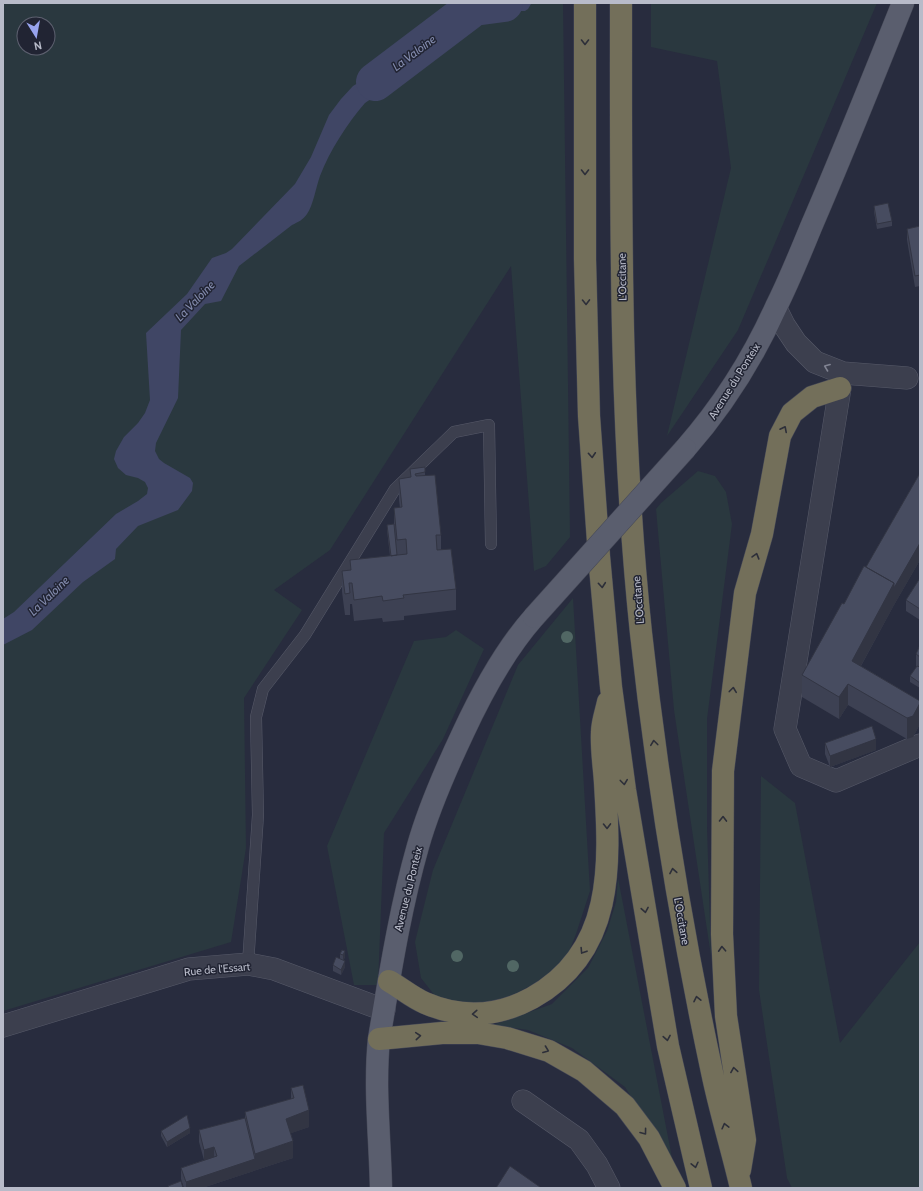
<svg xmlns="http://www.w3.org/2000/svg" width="923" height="1191" font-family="Cabin,sans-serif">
<rect width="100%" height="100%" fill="#282c3e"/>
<!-- green -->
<path fill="#2a383f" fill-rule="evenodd" d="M5,3h558l7,534 -24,29 -12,5 -23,-305 -181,284 -56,40 28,20 -58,88 2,150 -15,94 -228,69v-1006zM24,24h24v24h-24z
M651,3h226l-139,327 -71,106 64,-268 -14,-107 -66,-14z
M698,471l17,5 11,16 6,32 -25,195v108l4,129 -37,-246 -18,-201 5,-6z
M573,598l17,293 -14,43 -11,28 -33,23 -31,16 -31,6 -31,-6 -18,-23 -6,-36 18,-72 85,-205z
M456,630l28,19 -41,90 -59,94 -6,152h-24l-27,-139 87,-205 32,-4z
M761,776l34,27 45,240 80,-101v246h-128l-5,-10 -28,-188z
M618,878l55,285 -48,-76 -53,-39 -44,-18 -35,-5 59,-21 36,-36 19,-37 9,-29z"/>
<!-- water -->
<path fill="#404665" d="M463,3l68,1 -3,5 -3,2h-27l-22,4 -42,41 -69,47c-18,21 -35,47 -45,73 -4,11 -7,30 -13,38 -4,6 -9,8 -15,11l-53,41 -18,35 -16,3 -24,26 -3,68 -22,45 -1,8 4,8 5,4 26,15 3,5 -1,8 -14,19 -40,16 -22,23 -1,10 -32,23 -51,48 -29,15v-26l11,-7 102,-98 22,-13 9,-7 1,-6 -3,-6 -7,-4 -12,-3 -8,-7 -4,-9 2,-8 8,-14 14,-14 7,-10 5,-13 -4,-67 41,-39 25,-36 14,-5 6,-4 63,-65 16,-27 18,-42 12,-16 12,-13 15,-9 19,-9 33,-19 28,-25 9,-15z"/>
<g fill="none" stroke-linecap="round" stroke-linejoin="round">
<!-- river -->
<path stroke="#404665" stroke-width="38" d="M375,82l99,-75 30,-4"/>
<defs>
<path id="service" d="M248,964l10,-149 -2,-98 7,-28 42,-54 90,-146 59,-57 35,-7 2,119"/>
<path id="minor" d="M840,388l-55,341 16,37 35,15 84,-36
M523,1101l56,39 18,25 12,23"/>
<path id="tertiary" d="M776,309l8,16 12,18 19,19 28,11 64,5
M3,1026l186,-57 59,-5 26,5 110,41"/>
<path id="primary" d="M685,449c37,-42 68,-91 91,-142 13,-26 24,-53 35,-80 32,-74 62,-149 92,-224
M381,1188c-1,-50 -7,-100 -2,-149 11,-65 21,-130 39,-193 11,-39 28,-77 45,-113 19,-41 41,-82 71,-116"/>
<path id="motorway" d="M585,3v256l4,157 10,140 12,131 14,103 43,256 33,142
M621,3c0,210 -2,421 20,630 16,147 40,294 71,439 8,39 20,77 29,116
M389,981c12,7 24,17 36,22 37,16 72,14 107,-5 83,-46 78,-133 73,-215 -1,-17 -4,-34 -3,-51 0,-10 4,-20 6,-30
M379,1039l63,-6h36l29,5 42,13 35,20 41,35 24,32 26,50
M740,1170l5,-30 -19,-124 -4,-82 1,-163 22,-178 17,-59 18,-98 12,-23 20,-16 28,-9"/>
</defs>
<!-- service casing -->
<use href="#service" stroke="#575a69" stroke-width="12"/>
<!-- minor casing -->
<use href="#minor" stroke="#575a69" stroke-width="23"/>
<!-- tertiary casing -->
<use href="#tertiary" stroke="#575a69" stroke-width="23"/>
<!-- primary casing -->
<use href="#primary" stroke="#454857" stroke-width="23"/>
<!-- motorway casing -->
<use href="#motorway" stroke="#444756" stroke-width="23"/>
<!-- service -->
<use href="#service" stroke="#3c3f4e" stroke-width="11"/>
<!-- minor -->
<use href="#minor" stroke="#3c3f4e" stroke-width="22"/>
<!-- tertiary -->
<use href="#tertiary" stroke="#3c3f4e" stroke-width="22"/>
<!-- primary -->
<use href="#primary" stroke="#5a5e6e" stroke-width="22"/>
<!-- motorway -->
<use href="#motorway" stroke="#736f5a" stroke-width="22"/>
<defs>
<path id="primary-bridge" d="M534,617l151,-168"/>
</defs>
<!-- primary-bridge casing -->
<use href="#primary-bridge" stroke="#454857" stroke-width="23" stroke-linecap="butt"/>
<!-- primary-bridge -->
<use href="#primary-bridge" stroke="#5a5e6e" stroke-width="22"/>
</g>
<!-- trees -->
<g fill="#516764">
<circle cx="567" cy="637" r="6"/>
<circle cx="457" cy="956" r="6"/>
<circle cx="513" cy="966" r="6"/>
</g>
<!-- wall -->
<path fill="#3d4153" d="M874,206l18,15v5l-15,3 -3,-17z
M920,226v60l-5,1 -8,-47v-11z
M410,469l15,3v4l16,59v15l15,39v21l-52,6v4l-21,2 -1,-4 -28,3 -2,-17h-2v11h-5l-3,-23v-21l8,-1v-10l40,-4 -3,-26v-5l7,-1v-16h6l-1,-8v-21l11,-2z
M920,473v87l-26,45 -33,61 59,35v-13l-10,-6v-6l6,-8v-14l4,-9v79l-7,13 -6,2 -59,-34 -9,14 -37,-22v-22l42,-71 22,-37z
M920,578v42l-14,-9v-11z
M825,743l51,7 -46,17 -5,-13z
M342,950l3,7 -2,4 2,6 -4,8 -8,-4v-6l7,-6v-5z
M291,1088l18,39 -18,6 2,25 -91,30h-18l-3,-9v-11l23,-8 -5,-18v-12l46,-12v-6l46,-13z
M161,1131l29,2 -23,14 -6,-11z"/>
<!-- shaded-wall -->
<path fill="#323543" d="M920,543v17l-26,45 -42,77v-21l42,-78z
M848,684v21l-9,14v-22z
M920,703v21l-7,13 -6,2v-21z
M876,739v11l-46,17v-11z
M345,951v6l-2,4v-6z
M345,961v6l-4,8v-5z
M309,1110v17l-23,8v-16z
M190,1128v5l-23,14v-5z
M293,1141v17l-91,30h-16v-6l69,-23v-5z
M214,1147v11l-10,3v-11z"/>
<!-- building -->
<path fill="#474c60" stroke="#323543" d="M888,203l4,18 -15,3 -3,-18z
M920,226v49l-5,1 -8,-47z
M425,467v5l-10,2 1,2 19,-1 6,60h-5l1,15 14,-1 5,40 -53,6 1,3 -21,3 -1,-5 -28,4 -2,-17h-3l1,10 -5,1 -3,-23 9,-1 -1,-10 57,-6 -1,-15 -9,1 -3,-32 8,-1 -3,-28 12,-2 -1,-8z
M920,473v70l-26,45v-5l-28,-16z
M394,524l3,31 -6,1 -4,-31z
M864,566l30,17 -42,78 68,40v2l-7,13 -6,2 -59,-34 -9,13 -37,-22 40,-72 2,1z
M920,578v31l-14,-9z
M920,645v12l-4,-3z
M917,666l3,1v16l-10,-7z
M872,726l4,13 -46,17 -5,-13z
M342,950l3,1 -2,4 -3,-1z
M336,957l9,4 -4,9 -8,-5z
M303,1085l6,25 -23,9 7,22 -38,13 -10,-42 49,-14 -3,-10z
M187,1115l3,13 -23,14 -6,-11z
M245,1118l10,41 -69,23 -5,-14 36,-12 -3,-9 -10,3 -5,-20z
M510,1166l30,21 -1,1h-43z
M181,1181l2,7h-14l-1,-2z"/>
<!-- one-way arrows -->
<defs><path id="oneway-chevron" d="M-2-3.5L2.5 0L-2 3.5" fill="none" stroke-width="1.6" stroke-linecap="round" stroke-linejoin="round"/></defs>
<g stroke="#2d2f39">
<use href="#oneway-chevron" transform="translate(585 42) rotate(90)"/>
<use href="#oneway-chevron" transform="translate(585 172) rotate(90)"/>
<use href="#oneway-chevron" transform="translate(586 302) rotate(89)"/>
<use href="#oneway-chevron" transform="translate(784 429) rotate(-63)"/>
<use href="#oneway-chevron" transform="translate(592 455) rotate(86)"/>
<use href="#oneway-chevron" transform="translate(756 556) rotate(-74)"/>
<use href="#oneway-chevron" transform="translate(602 585) rotate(85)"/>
<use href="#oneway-chevron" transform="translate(733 690) rotate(-83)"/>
<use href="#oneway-chevron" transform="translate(654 743) rotate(-97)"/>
<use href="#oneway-chevron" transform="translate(624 782) rotate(83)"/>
<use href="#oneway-chevron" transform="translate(723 819) rotate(-89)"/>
<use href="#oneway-chevron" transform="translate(607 826) rotate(89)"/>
<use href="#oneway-chevron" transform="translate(673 871) rotate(-100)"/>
<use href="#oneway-chevron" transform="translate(645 910) rotate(80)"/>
<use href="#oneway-chevron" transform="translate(722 949) rotate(-93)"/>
<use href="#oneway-chevron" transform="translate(583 951) rotate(122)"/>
<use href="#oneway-chevron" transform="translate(697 999) rotate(-102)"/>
<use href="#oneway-chevron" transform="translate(475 1014) rotate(176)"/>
<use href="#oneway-chevron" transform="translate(418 1036) rotate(-5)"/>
<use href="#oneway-chevron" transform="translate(667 1038) rotate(80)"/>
<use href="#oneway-chevron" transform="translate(546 1050) rotate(21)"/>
<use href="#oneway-chevron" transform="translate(734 1070) rotate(-99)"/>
<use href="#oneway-chevron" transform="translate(725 1126) rotate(-104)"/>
<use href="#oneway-chevron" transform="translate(644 1132) rotate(53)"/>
<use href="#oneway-chevron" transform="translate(695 1165) rotate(77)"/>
</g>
<use stroke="#808392" href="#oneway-chevron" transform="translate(827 367) rotate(-159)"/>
<g text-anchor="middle" stroke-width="3" stroke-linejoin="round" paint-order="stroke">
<!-- street labels -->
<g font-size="11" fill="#b8bbc9" stroke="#212433">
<text transform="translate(622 277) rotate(-91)" y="4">L'Occitane</text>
<text transform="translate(734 381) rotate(-58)" y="4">Avenue du Ponteix</text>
<text transform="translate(638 600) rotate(-95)" y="4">L'Occitane</text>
<text transform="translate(408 889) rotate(-76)" y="4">Avenue du Ponteix</text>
<text transform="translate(682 921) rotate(80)" y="4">L'Occitane</text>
<text transform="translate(217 969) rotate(-5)" y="4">Rue de l'Essart</text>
</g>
<!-- water labels -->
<g font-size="12" font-style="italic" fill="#838bad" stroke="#212433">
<text transform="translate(414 53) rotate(-37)" y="4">La Valoine</text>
<text transform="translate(195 301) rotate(-46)" y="4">La Valoine</text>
<text transform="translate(49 596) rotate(-44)" y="4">La Valoine</text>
</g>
</g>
<!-- border -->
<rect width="923" height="1191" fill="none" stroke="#b8bbc9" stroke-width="8"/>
<!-- north arrow -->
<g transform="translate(36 36) rotate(169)"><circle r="19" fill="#212433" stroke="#5d606f"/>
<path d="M0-3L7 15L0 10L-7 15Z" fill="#98a4ee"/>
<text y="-6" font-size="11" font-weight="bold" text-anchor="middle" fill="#b8bbc9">N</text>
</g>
</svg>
